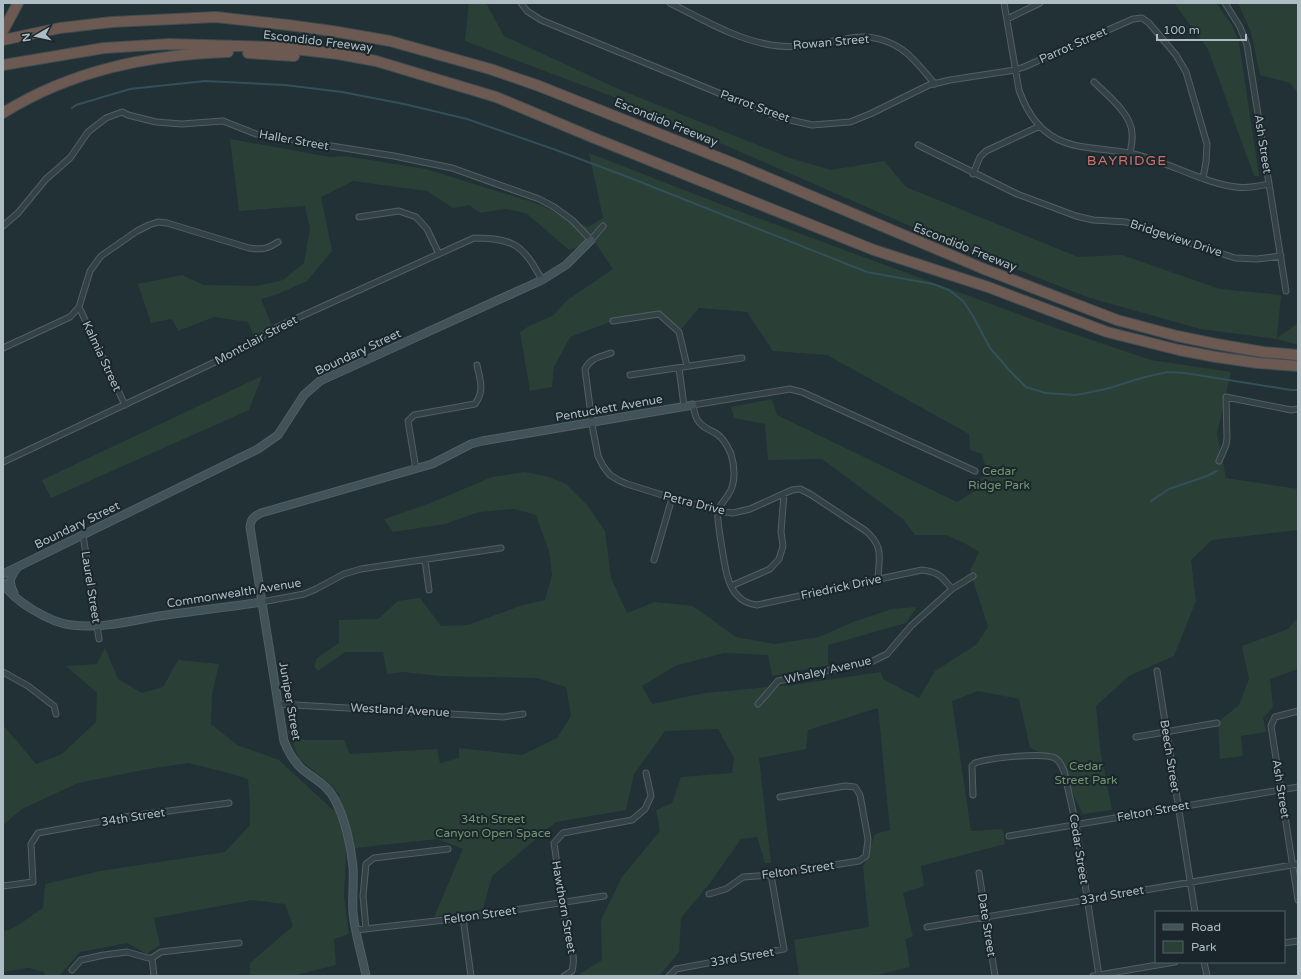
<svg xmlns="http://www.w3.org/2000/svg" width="1301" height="979" font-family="'Varela Round',sans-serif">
<rect width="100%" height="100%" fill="#213135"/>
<!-- green -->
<path fill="#2a4037" d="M469,3h17l18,33 119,55 167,67 41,12 53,-9 22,26 172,70 44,-2 98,34 61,6 -4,43 21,-15v22l-21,-6 -77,-10 -113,-32 -147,-58 -321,-140 -154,-58z
M1174,3h42l16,22 7,17 20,134h-5l-46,-127z
M1238,3h60v90l-8,-10 -30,-8 -9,-43z
M230,139l100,18 15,-1 81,13 109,34 53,24 15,-9 -14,-65 131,51 333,123 98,33 80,12 -14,61 9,45 72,11v41l-86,10 -21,20 5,41 -22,55 -45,20 -33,30 4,42 12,62 -29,4 -12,-24 -8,-28 -33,-14 -11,-49 -41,-8 -26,10 19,130 32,-2 2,15 -84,22 3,20 -21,7 10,44 -8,2 5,28 -37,9h-74l-5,-36 75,-13 -6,-60 12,-33 15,-4 -12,-122 -70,22 -2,19 -47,9 12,105h-6l-8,-26 -16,2 -31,44 -29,35 -2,34 -20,24h-82l25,-16 -1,-40 21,-43 38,-46 -4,-21 16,-7 9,-26 51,-4 2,-15 -16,-29 -53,2 -31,43 -8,36 -70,12 -64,54 -9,33 -49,8 29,-68 -26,-10 -91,10 -2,47 5,38 -15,5 2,26 -44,11h-42v-13l43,-37 -8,-22 -32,-4 -99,18 6,27 -13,9 -20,-11 -47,9 -21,24h-14l-1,-4 -15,-4 -26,4v-40l14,-6 26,-18 2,-24 55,-13 125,-19 25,-27v-21l-2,-25 -27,-8 -32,-8 -41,6 -70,14 -56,26 -19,16v-100l33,39 26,-10 34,-32 1,-29 -31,-27 31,-2 8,-16 13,31 24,14 21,-6 15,-27 41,4 -7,30 -1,30 26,21 42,15 54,50 7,-15 -13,-14 -28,-22 -12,-30 17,11h40l6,14 87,-5 3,14 19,-5v-10l63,7 35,-17 14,-22 -5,-29 -30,-9 -96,-2 -37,-4 -16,2 -4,-22h-38l-27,19 -4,-5 3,-8 22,-15v-23l39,-1 20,-18 22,-3 21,28 27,-1 52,-19 25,-6 7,-25 -3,-24 -13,-36 -22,-6 -35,3 -34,12 -52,8 -9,-13 44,-15 64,-27 33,-5 24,5 17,7 21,21 18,26 6,47 16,35 28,-11 38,4 43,31 39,7 44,-7 34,-15 39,-13 25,-2 -11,16 -78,22v20l-56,11 -4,-21 -44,-2 -49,13 -33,20 10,18 53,-11 87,-8 89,-13 2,7 36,19 16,-27 42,-27 11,-17 -18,-56 9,-19 -13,-8 -20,-9h-31l-12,-16 -81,-60 -54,1 -3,-36 -31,-6 -3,-11 41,-8 5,16 180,87 18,-11 1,-11 6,-2 5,-6 -5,-18 -12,-4 -1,-16 -142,-79 -54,-4 -26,-39 -48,-4 -20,24 -20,-18 -46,7 -43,16 -16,30 -2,20 -22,4 -10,-59 9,-6 25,-11 12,-14 47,-32 -19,-28 -25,9 -43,-37 -21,-4 -25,4 -11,-8 -16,3 -26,-17 -74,-10 -32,16 11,54 -25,30 -29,13 -17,5 12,30 -17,12 -8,-19 -34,-5 -36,14 -6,-12 -21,4 -13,-39 44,-9 22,10 53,1 26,-6 21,-17 6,-34 -5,-23 -66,5z
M262,376l-13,34 -198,88 -9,-18z
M1298,618v51l-28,10 3,28 -10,11 3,14 -25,4 2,20 -23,3 -2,-37 21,-17 10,-26 -7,-33 46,-17z"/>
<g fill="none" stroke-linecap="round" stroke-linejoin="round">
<!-- stream -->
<path stroke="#33505a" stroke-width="2" d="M72,108l4,-3 54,-16 75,-8 80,4 57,7 62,12 63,15 89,31 77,29 234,93 66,12 16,6 14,11 10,15 17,32 20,23 16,16 19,6 31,2 30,-6 39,-12 23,-5 17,1 106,17h7
M1151,501l18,-12 38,-13 10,-5"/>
<defs>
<path id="street" d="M521,3l6,8 14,9 236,97 35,8 38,-3 20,-8 59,-29 21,-5 65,-10 9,-3 109,-48 9,-1 7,5 27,32 10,17 21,72 -1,18 -3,16
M670,3c32,16 65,36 101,42 22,4 46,-1 69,-5 7,-1 14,-3 21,-3 14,-1 31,5 43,14 10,7 22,23 31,33
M1004,3l15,87c7,20 18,39 38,49 22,11 48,9 72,14 37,7 70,29 107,34 11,2 23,-1 33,-3
M1225,3l15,24 7,18 39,246
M1007,19l33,-16
M1094,82c13,13 38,32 38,52 1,6 -1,13 -2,19
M918,145l99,49 59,22 17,4 33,2 109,36 22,1 24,-3
M973,174l7,-17 6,-6 54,-25
M359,217l40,-6 17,6 11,12 12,25
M3,226l15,-13 28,-34 24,-21 18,-26 18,-14 16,-6 6,3 28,7 26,2 41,-3 33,13 138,22 58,12 87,31 15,8 18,13 19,20 12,-14
M79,307l46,98
M613,321l46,-7 20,18 8,34
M3,348l67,-31 9,-10 11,-36 11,-15 36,-25 12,-6 9,-3 9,1 82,25c13,2 18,1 29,-6
M611,353c-11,4 -21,5 -26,16l8,61 5,26 5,10 7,9 10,6 7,3 45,14 46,13 15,2 17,-4 42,-19 8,-1 10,5 56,37c18,16 13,26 12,48
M679,368l5,38
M630,375l112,-17
M1219,461l7,-16 1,-7 -1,-41 65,13 7,-1
M3,462l246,-116 24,-17 201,-91c40,0 49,7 68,42
M416,469l-8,-48 6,-6 61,-11c10,-13 5,-24 2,-39
M83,535l16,104
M425,560l4,30
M654,560l18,-62
M731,586l39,-17 9,-10 4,-13 -2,-14 3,-38
M952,589c-10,-12 -13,-17 -30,-19l-165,35c-7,-1 -14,-3 -19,-9 -6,-5 -9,-14 -11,-21 -2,-8 -11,-58 -9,-64 1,-5 7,-11 10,-16 8,-11 7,-28 3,-41 -3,-7 -8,-16 -14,-20 -6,-4 -14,-6 -18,-12 -4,-4 -5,-12 -6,-17l97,-16 12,3 173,79
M262,602l42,-8 12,-5 28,-15 17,-5 140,-21
M1157,671l38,241
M3,672l25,14 26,20 2,8
M278,704l225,13 20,-3
M758,704l20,-23 95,-20 14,-7 24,-28 41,-37 21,-13
M1298,711l-23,6 -4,9 27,174
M1136,737l81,-14
M973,795l-1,-29 3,-3c14,-5 68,-11 80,-5 5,3 7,8 9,13l12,54 23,151
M1009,836l289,-49
M979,873l16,103
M3,886l30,-4 -2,-38 7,-11 93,-17 98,-13
M709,894l17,-5 17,-12 28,-2 88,-14 7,-5 2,-17 -8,-44 -5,-8 -10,-1 -65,11
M463,918l8,58
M927,927l371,-63
M366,929l-3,-33 3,-32 8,-6 74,-9
M356,930l107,-12 141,-22
M1284,943l14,-2
M152,958l2,18
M1204,962l3,14
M676,969l108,-20 -13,-74
M72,970l9,-10 23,-5 23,-3 21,6h4l9,-6 78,-9
M564,976l8,-5c3,-12 1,-20 -4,-30l-14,-98 9,-10 69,-13 13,-11 6,-13 -5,-23
M669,976l7,-7
M1093,976l82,-14"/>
<path id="secondary" d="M3,574l255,-125 20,-14 26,-40 16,-14 222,-101 24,-15 25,-25
M3,583c10,18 48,40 68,42 29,4 60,-4 88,-9 35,-5 69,-9 103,-14
M14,593c-6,-12 -4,-15 3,-25
M366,976c-4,-21 -11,-42 -13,-63 -1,-15 1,-31 0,-46 -2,-21 -8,-49 -18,-67 -7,-15 -21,-21 -33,-31 -9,-8 -14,-18 -18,-28l-34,-214c1,-8 3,-10 11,-14l171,-49 39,-20 11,-3 211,-36"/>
<path id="highway" d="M3,31l15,-28
M3,40l57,-12 52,-6 104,-5 72,8 44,6 58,10 100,28 49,17 201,80 244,103 133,51 60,16 39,8 47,8 35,3
M248,53l46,3
M3,65l101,-17 65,-4 107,3 62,7 38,7 120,36 98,41 280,112 114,37 119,45 72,18 37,7 42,6 40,3
M3,113c69,-43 145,-58 225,-61"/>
</defs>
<!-- street casing -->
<use href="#street" stroke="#525f64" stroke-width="7"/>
<!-- secondary casing -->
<use href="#secondary" stroke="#525f64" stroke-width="9"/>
<!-- highway casing -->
<use href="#highway" stroke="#3f4c51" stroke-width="12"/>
<!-- street -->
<use href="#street" stroke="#344246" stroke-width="5"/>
<!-- secondary -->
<use href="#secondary" stroke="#425259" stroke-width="7"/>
<!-- highway -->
<use href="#highway" stroke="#6c5952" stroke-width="10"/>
</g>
<g text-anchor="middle" stroke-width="4" stroke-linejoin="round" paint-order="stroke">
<!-- street labels -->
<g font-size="12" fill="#aebdc3" stroke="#1a262b">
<text transform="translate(318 41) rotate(7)" y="4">Escondido Freeway</text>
<text transform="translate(831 42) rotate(-5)" y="4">Rowan Street</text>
<text transform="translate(1073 45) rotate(-24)" y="4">Parrot Street</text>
<text transform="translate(755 106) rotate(20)" y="4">Parrot Street</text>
<text transform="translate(666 122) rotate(22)" y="4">Escondido Freeway</text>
<text transform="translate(294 140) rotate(10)" y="4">Haller Street</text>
<text transform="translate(1263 144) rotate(81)" y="4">Ash Street</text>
<text transform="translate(1176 238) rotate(18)" y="4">Bridgeview Drive</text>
<text transform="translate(965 247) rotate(22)" y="4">Escondido Freeway</text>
<text transform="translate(256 340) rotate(-28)" y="4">Montclair Street</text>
<text transform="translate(358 352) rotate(-25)" y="4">Boundary Street</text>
<text transform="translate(102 356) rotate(65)" y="4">Kalmia Street</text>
<text transform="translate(609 408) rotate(-10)" y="4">Pentuckett Avenue</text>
<text transform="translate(694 503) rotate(14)" y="4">Petra Drive</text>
<text transform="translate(77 525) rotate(-26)" y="4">Boundary Street</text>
<text transform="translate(91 587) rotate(81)" y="4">Laurel Street</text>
<text transform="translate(841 587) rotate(-12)" y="4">Friedrick Drive</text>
<text transform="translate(234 593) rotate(-9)" y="4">Commonwealth Avenue</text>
<text transform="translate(828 670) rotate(-13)" y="4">Whaley Avenue</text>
<text transform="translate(290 701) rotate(80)" y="4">Juniper Street</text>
<text transform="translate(400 710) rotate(3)" y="4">Westland Avenue</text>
<text transform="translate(1170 756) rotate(81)" y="4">Beech Street</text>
<text transform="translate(1281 789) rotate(81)" y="4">Ash Street</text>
<text transform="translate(1153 811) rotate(-10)" y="4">Felton Street</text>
<text transform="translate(133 817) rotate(-9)" y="4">34th Street</text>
<text transform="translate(1079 849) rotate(81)" y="4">Cedar Street</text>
<text transform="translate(798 870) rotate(-8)" y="4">Felton Street</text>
<text transform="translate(1112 895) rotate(-10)" y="4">33rd Street</text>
<text transform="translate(564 907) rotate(80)" y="4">Hawthorn Street</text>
<text transform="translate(480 915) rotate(-8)" y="4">Felton Street</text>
<text transform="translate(987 925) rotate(81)" y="4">Date Street</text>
<text transform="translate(742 957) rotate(-10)" y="4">33rd Street</text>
</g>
<!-- park labels -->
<g font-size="12" fill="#739770" stroke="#1a262b">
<text x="999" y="475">Cedar<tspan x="999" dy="14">Ridge Park</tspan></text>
<text x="1086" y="770">Cedar<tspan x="1086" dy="14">Street Park</tspan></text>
<text x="493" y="823">34th Street<tspan x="493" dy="14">Canyon Open Space</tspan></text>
</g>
<!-- quarter labels -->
<g font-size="14" letter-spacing="1" fill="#cf7168" stroke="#1a262b">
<text x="1127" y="165">BAYRIDGE</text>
</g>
</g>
<!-- border -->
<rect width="1301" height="979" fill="none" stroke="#aebdc3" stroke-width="8"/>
<!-- legend -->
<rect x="1155" y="911" width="130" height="52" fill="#1a262b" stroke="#556268"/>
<rect x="1163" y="924" width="20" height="6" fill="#425259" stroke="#556268"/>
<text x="1191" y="931" font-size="12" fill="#aebdc3">Road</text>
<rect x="1163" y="941" width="20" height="12" fill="#2a4037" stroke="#556268"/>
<text x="1191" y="951" font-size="12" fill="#aebdc3">Park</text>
<!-- north arrow -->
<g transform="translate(36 36) rotate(261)" stroke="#1a262b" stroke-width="3" paint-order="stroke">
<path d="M0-3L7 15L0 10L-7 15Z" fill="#aebdc3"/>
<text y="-6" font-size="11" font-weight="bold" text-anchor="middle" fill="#aebdc3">N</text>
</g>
<!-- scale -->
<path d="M1157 34v6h89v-6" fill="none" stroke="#aebdc3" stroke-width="2"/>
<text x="1163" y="34" font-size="12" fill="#aebdc3" stroke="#1a262b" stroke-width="3" paint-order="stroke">100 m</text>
</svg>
